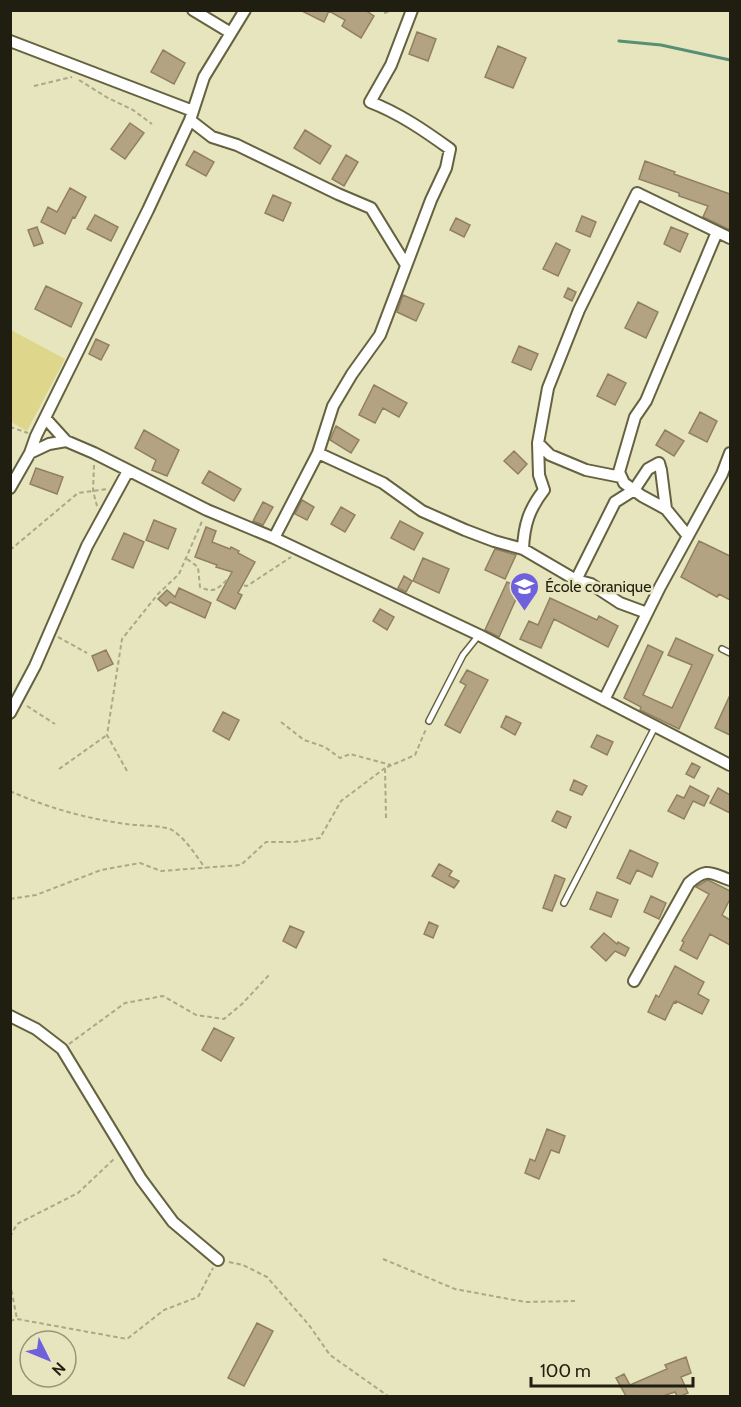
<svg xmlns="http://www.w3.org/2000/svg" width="741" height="1407" font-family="Cabin,sans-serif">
<rect width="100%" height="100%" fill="#e7e5be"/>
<!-- grass -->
<path fill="#ddd68b" d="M11,330l54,29 -38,72 -16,-9z"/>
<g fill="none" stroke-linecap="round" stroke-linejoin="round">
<!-- stream -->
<path stroke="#569073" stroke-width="3" d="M619,41l42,4 69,15"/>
</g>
<!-- building -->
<path fill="#b4a382" stroke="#918060" stroke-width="1.5" d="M300,10h65l9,6 -13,22 -19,-12 3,-6 -16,-9 -5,11z
M417,32l19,7 -8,22 -19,-7z
M498,46l28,12 -13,30 -28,-11z
M163,50l22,13 -11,21 -23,-12z
M130,123l14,10 -19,26 -14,-10z
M305,130l26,16 -11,18 -26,-16z
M194,151l20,11 -8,14 -20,-11z
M346,155l12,7 -14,24 -12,-7z
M645,161l30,11 -1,2 56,20v36l-27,-13 5,-11 -29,-10v-3l-40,-14z
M70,188l16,9 -11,21 -2,-1 -8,17 -24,-12 7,-15 9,5z
M273,195l18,8 -8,18 -18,-8z
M95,215l23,12 -7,14 -24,-12z
M582,216l14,6 -6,15 -14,-6z
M456,218l14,7 -6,12 -14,-7z
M37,227l6,16 -9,3 -6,-16z
M671,227l17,7 -8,18 -16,-8z
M556,243l14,7 -12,26 -15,-7z
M46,286l36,17 -11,24 -36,-18z
M568,288l8,4 -4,9 -8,-4z
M403,295l21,9 -8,17 -19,-9z
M638,302l20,10 -12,26 -21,-10z
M96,339l13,6 -8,15 -12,-6z
M519,346l19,8 -7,16 -19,-8z
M608,374l18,9 -11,22 -18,-9z
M374,385l33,18 -8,14 -16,-9 -8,15 -16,-8z
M700,412l17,9 -10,21 -18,-9z
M336,426l23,14 -8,13 -21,-13z
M144,430l35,20 -12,26 -15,-6 4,-10 -21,-12z
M665,430l19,11 -10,15 -18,-11z
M514,451l13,13 -9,10 -14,-13z
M36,468l27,9 -6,17 -27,-10z
M209,471l32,18 -7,12 -32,-18z
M302,500l12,7 -7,13 -12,-6z
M263,502l10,5 -10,18 -10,-4z
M341,507l14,8 -10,17 -14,-8z
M154,520l22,9 -8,20 -22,-9z
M400,521l23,12 -9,17 -23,-12z
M206,527l10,4 -4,11 18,7 1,-2 8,4 -1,2 17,9 -17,31 4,2 -7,14 -18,-9 15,-28 -16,-5 1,-2 -22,-8z
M124,533l20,9 -11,26 -21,-9z
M699,541l31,15v44l-11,-6 -2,3 -36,-20z
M495,549l21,6 -11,24 -20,-9z
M423,558l26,11 -10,24 -26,-12z
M404,576l8,5 -6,11 -8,-4z
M507,582l14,6 -22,49 -14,-7z
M179,588l32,15 -6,15 -35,-16 -4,4 -8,-7 9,-9 8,7z
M550,598l47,22 2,-4 19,10 -10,21 -54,-28 -13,29 -21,-9 9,-18 9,4z
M380,609l14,8 -7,13 -14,-9z
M676,638l37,17 -34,74 -39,-19 1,-3 -17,-9 24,-53 15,7 -20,43 29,13 20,-43 -24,-10z
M106,650l7,14 -15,7 -6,-15z
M467,670l21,10 -28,53 -15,-8 21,-40 -6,-3z
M730,695v40l-15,-7z
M223,712l16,8 -10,20 -16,-9z
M506,716l15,7 -6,12 -14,-8z
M597,735l16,7 -6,13 -16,-8z
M692,763l8,4 -6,11 -8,-4z
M574,780l13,6 -5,9 -12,-5z
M690,786l19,10 -5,10 -11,-5 -9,18 -16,-8 9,-16 7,3z
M718,788l12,7v18l-20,-10z
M557,811l14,6 -5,11 -14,-7z
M630,850l28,13 -6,14 -15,-7 -7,14 -13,-6z
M439,864l13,7 -3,5 10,5 -5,7 -22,-12z
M555,875l10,4 -13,32 -9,-3z
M708,880l22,11v8l-8,16 8,5v25l-20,-11 -13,25 -17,-9 4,-8 -2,-1 27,-47 -13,-7 8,-5z
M597,892l21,8 -7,17 -21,-8z
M651,896l15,7 -7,16 -15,-7z
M429,922l9,4 -5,12 -9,-4z
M290,926l14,6 -8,16 -13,-7z
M604,933l13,11 1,-2 11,6 -4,8 -10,-5 -9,10 -15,-14z
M675,966l29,16 -6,12 11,6 -7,14 -26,-13v2l-2,-1 -9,18 -17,-8 8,-17 3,2z
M214,1028l20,10 -13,23 -19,-11z
M547,1129l18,7 -6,17 -8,-3 -12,29 -14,-6 5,-14 5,2z
M257,1323l16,8 -29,55 -16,-8z
M686,1357l5,16 -10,4 7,16 -7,3h-4l-2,-4 -12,4h-37l-10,-18 8,-4 6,11 37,-16 -2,-4z"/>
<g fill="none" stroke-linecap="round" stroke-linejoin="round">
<defs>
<path id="lane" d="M722,649l8,4
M429,721l34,-66 16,-20
M564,903l91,-176"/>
<path id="street" d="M193,10l38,23
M10,41l183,70
M190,120l22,17 25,8 101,49 33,14 35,57
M46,419l20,22
M30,453l6,-17 112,-226 42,-90 14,-43 41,-67
M318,453l15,-47 19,-32 28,-39 51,-135 15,-32 4,-19c-25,-18 -51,-36 -80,-47l21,-37 21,-55
M621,477l-35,-7 -36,-15 -12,-12 10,-55 31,-78 58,-117 93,45
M10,488l20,-35 19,-9 17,-3 28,12 113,57 67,28 205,97 251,130
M666,509l-24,-13 -18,-13 -5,-11 16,-55 11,-16 71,-169
M274,538l44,-85 65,30 39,28 43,19 29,11 29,8 53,31
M523,549c1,-24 6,-40 21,-59l-5,-15 -1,-32
M647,613l-27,-10 -29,-19 -15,-4 39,-78 19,-12 14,-21 11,-6 2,7 5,39 22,27
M604,700l56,-113 62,-113 8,-21
M10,713l25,-47 52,-120 41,-75
M634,981l55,-98c18,-16 21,-10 41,-3
M10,1016l26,13 26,20 79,130 32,43 45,38"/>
</defs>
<!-- lane casing -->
<use href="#lane" stroke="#656240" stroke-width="8"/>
<!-- street casing -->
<use href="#street" stroke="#656240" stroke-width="14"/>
<!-- path -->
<path stroke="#a9a888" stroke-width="2" stroke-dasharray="4.5 3" stroke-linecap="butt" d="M384,13l11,-3
M79,80l29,18 25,12 19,14
M34,86l38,-9
M10,427l18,6
M94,465l-1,26 4,15
M10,550l68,-57 29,-4
M187,559l11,8 2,20c14,6 16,3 27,-7l8,4 12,2 44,-29
M58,637l29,16
M27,706l28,18
M281,722l23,18 21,7 15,11 10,-4 41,11
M59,769l48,-34
M127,771l-20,-36 15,-96 36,-45 21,-20 24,-55
M10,791c35,16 78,28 116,33 11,2 38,1 46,6 14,9 23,24 33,38
M386,818l-1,-50 30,-13 11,-26
M10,899l26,-4 65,-25 39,-7 21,8 80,-6 25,-23h28l26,-4 21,-37 44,-33
M69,1044l56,-41 38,-7 33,19 28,4 18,-15 28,-30
M10,1237l7,-13 61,-31 37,-35
M383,1259l72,30 70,13 50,-1
M229,1262l14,3 24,12 42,48 21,30 58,41
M10,1283l7,36
M10,1321l7,-2 110,20 37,-29 34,-13 15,-29"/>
<!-- lane -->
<use href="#lane" stroke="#fff" stroke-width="5"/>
<!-- street -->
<use href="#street" stroke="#fff" stroke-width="10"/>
</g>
<!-- icons -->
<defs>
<symbol id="school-pin" viewBox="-11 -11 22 30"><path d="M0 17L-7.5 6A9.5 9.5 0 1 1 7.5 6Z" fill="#6e61db" stroke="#e7e5be"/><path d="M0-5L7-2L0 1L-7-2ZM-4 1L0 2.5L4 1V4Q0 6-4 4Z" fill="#fff"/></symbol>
</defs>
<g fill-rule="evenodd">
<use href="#school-pin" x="508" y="570" width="33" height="45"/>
</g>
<g text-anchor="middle" stroke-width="5" stroke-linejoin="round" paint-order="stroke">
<!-- poi labels -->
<g font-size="16" fill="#1f1e10" stroke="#e7e5be" text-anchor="start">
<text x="545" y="592">École coranique</text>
</g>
</g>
<!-- border -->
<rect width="741" height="1407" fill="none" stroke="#1f1e10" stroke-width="24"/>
<!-- north arrow -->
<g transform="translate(48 1359) rotate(133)"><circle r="28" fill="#e7e5be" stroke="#979578" stroke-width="1.5"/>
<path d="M0-4.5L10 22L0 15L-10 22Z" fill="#6e61db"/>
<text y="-9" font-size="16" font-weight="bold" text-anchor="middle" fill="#1f1e10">N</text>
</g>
<!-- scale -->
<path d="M531 1377v9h162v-9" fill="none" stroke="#1f1e10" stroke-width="3"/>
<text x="540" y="1377" font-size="18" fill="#1f1e10" stroke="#e7e5be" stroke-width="4.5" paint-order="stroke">100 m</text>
</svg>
